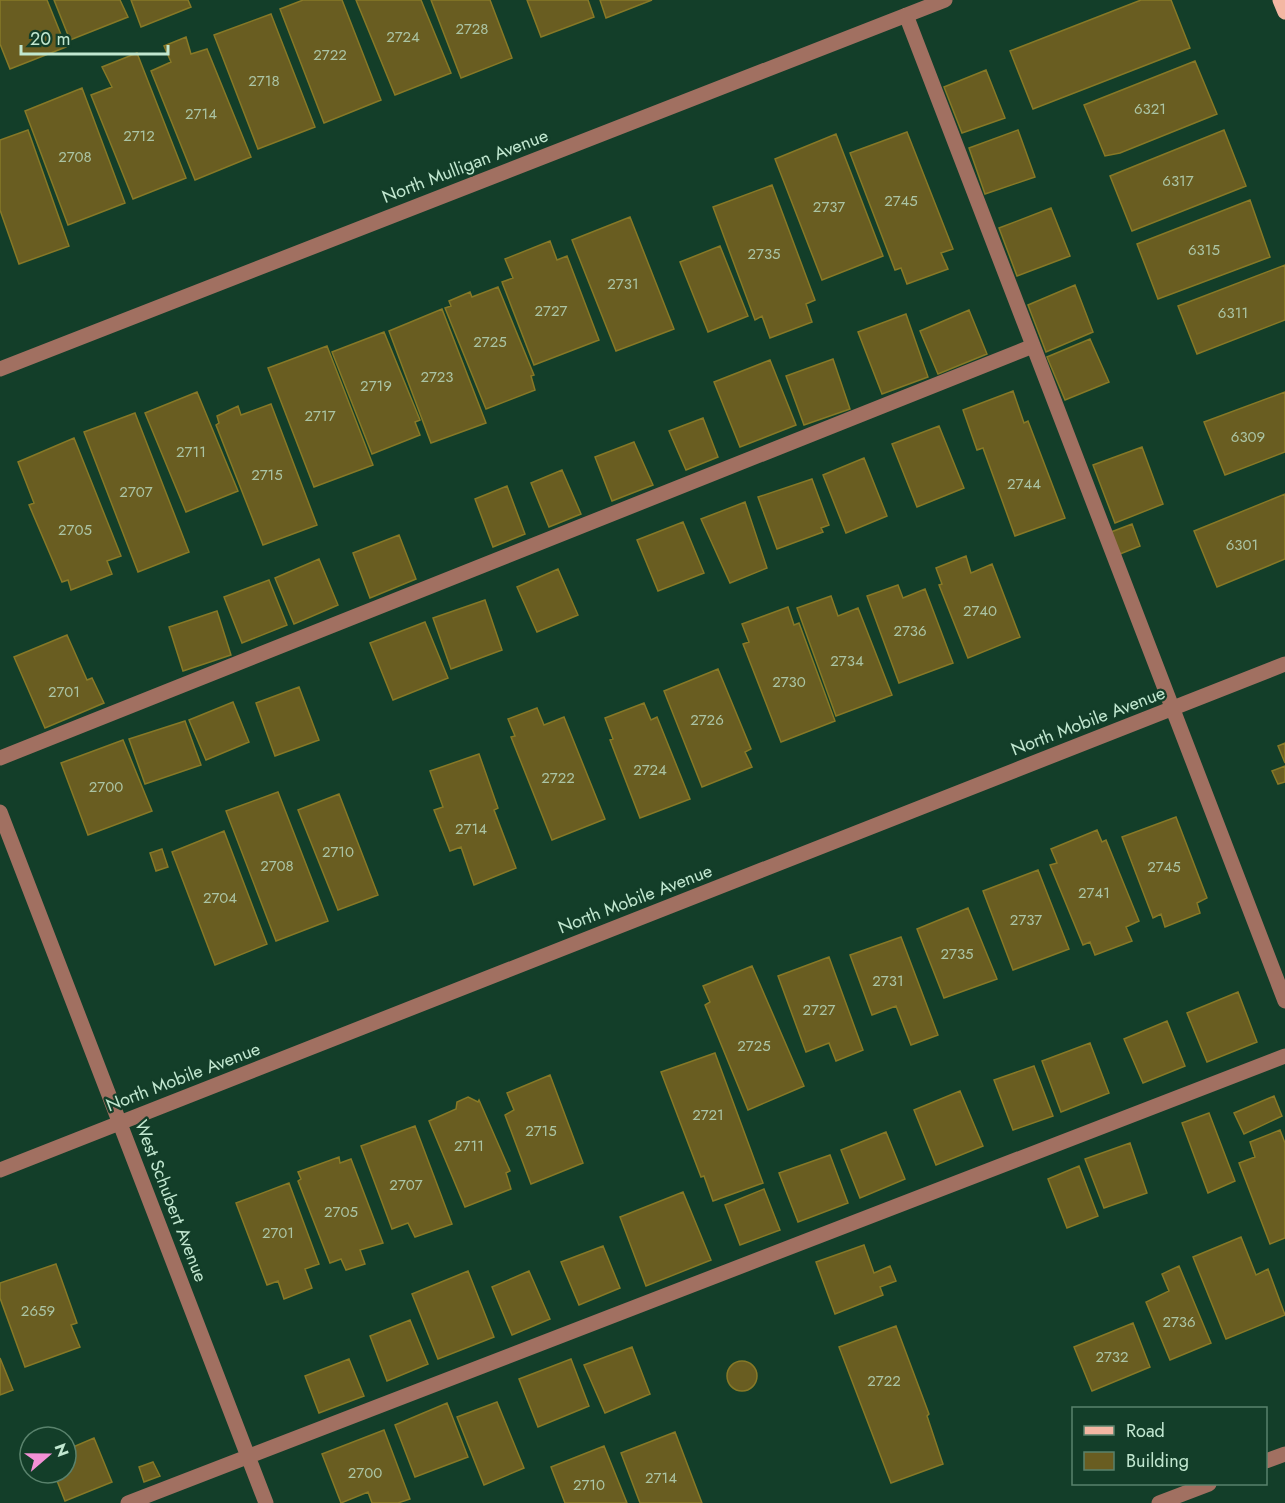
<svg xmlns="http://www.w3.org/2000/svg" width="1285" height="1503" font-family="Jost,sans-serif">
<rect width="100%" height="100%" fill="#133e29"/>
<!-- building -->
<path fill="#695d21" stroke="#877927" stroke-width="1.5" d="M0,0h47l19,47 -56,22 -10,-25z
M54,0h66l8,17 -58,23z
M131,0h57l3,7 -50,20z
M303,0h39l39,100 -57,23 -44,-114z
M356,0h65l30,73 -56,22z
M431,0h59l22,58 -51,20z
M527,0h61l6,17 -53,20z
M600,0h52l-46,18z
M1141,0h30l19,48 -157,61 -23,-58z
M271,14l44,113 -57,22 -44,-114z
M186,37l5,17 16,-5 44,108 -56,23 -44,-109 20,-9 -7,-16z
M137,53l49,125 -53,21 -42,-104 21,-8 -10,-20z
M1195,61l22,53 -97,39 -15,3 -21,-51z
M986,70l19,48 -43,15 -18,-46z
M82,88l43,115 -57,22 -43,-114z
M28,130l41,116 -50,18 -19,-54v-70z
M1018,130l17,47 -50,17 -16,-46z
M1224,130l22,56 -114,45 -22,-55z
M907,132l46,117 -12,4 7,16 -41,15 -6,-16 -6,2 -45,-117z
M836,134l47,122 -61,24 -47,-121z
M772,185l43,115 -9,4 6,18 -42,16 -8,-22 -7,4 -42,-113z
M1250,200l20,57 -112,42 -21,-55z
M1051,208l19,48 -53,20 -18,-48z
M630,217l44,112 -58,22 -44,-111z
M550,241l7,19 10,-4 32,84 -65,25 -32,-83 11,-4 -8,-19z
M720,246l28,70 -40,16 -28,-70z
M1285,265v55l-88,34 -19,-48z
M1075,285l18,47 -47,20 -18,-47z
M498,287l36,88 -3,1 4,14 -49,19 -41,-101 6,-2 -2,-5 21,-9 2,5z
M442,309l44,114 -55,20 -42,-112z
M969,310l18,44 -49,20 -18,-43z
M906,314l22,63 -46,17 -24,-62z
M384,332l36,88 -5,2 5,13 -48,19 -40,-102z
M1090,339l19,43 -44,18 -18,-43z
M327,346l46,119 -59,22 -46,-119z
M833,359l17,50 -46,16 -18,-49z
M770,360l26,65 -56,22 -26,-65z
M1013,391l11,32 4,-2 37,97 -50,18 -32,-88 -6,2 -14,-40z
M197,392l41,99 -52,21 -41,-99z
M1285,392v60l-60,23 -21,-53z
M271,404l46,121 -54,20 -47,-120 3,-2 -2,-7 21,-10 3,9z
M135,413l54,139 -51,20 -54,-140z
M703,418l15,39 -32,13 -17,-39z
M939,426l25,62 -47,19 -25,-63z
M74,438l47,118 -14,5 5,13 -41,16 -3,-10 -6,2 -33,-77 5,-2 -16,-41z
M634,442l19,43 -41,16 -17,-44z
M1142,447l21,57 -48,19 -22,-58z
M864,458l23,58 -41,17 -23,-58z
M562,470l19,44 -32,13 -18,-44z
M812,479l17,46 -8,3 2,4 -46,17 -19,-52z
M507,486l18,48 -32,13 -18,-48z
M1285,494v65l-68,28 -23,-56z
M745,502l22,66 -37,15 -29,-64z
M683,522l21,51 -46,18 -21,-51z
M1132,524l8,22 -20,8 -9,-22z
M399,535l17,44 -46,19 -17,-45z
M966,556l5,17 21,-9 28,73 -52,21 -29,-73 3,-1 -6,-16z
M319,559l19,46 -44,19 -19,-46z
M558,569l20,46 -41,17 -20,-45z
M269,580l18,45 -45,18 -18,-46z
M898,585l5,13 22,-9 28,74 -54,20 -32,-87z
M831,596l7,20 20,-8 34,87 -56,21 -39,-108z
M485,600l17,50 -51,19 -18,-51z
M788,607l6,18 5,-2 36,98 -54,21 -38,-98 6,-2 -7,-18z
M217,611l14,44 -48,16 -14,-44z
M425,622l23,56 -55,22 -23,-57z
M67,635l20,45 5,-2 12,25 -59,25 -31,-71z
M718,669l33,80 -6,3 7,15 -50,20 -38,-96z
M299,687l20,53 -44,16 -19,-53z
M233,702l16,40 -43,18 -17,-40z
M644,703l7,17 6,-3 33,82 -50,19 -30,-78 3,-1 -8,-21z
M537,708l7,17 20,-8 41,102 -53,21 -41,-103 4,-1 -7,-17z
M185,721l16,44 -56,19 -16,-45z
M123,740l29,71 -64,24 -27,-72z
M1285,743v20l-7,-17z
M479,754l19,54 -4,2 22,58 -42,17 -13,-38 -11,4 -16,-41 9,-3 -13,-36z
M1285,766v16l-7,2 -6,-13z
M278,792l50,129 -52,20 -50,-130z
M339,794l39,101 -40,15 -40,-100z
M1176,817l31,81 -10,5 3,10 -35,14 -4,-13 -8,4 -31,-81z
M1097,830l5,12 4,-2 33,81 -13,6 6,14 -37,14 -5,-13 -7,3 -33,-80 7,-2 -6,-14z
M224,831l43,113 -52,21 -43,-113z
M162,849l6,18 -12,4 -6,-18z
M1038,870l31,79 -56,21 -30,-79z
M968,908l29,71 -53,19 -27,-69z
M901,937l37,98 -27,10 -15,-39 -24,9 -22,-60z
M829,957l34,93 -27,11 -7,-18 -23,9 -28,-76z
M752,966l52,120 -56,24 -43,-105 5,-3 -7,-16z
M1238,992l19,50 -50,20 -20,-49z
M1167,1021l18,45 -42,17 -19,-44z
M1090,1043l19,50 -48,19 -19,-51z
M715,1053l48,130 -50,18 -9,-25 -3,1 -40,-105z
M1034,1066l19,50 -40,14 -19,-50z
M550,1075l33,88 -52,21 -26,-69 9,-5 -7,-17z
M960,1091l23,55 -47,19 -22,-55z
M1274,1096l8,20 -38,18 -10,-21z
M468,1097l10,5 1,-2 31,71 -4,2 5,16 -46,18 -36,-86 27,-12 1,-7z
M1209,1113l26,68 -27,12 -26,-70z
M415,1126l37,98 -37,13 -7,-14 -16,6 -31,-83z
M1280,1130l5,13v95l-15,6 -31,-81 16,-6 -5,-15z
M886,1132l19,47 -45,19 -19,-48z
M1130,1143l17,50 -43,15 -19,-49z
M830,1155l18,48 -50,19 -19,-49z
M339,1157l1,6 11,-4 32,84 -23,7 5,14 -19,6 -5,-11 -11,4 -32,-82 3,-2 -3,-7z
M1079,1166l19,50 -31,12 -19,-49z
M289,1183l30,81 -14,5 7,19 -28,11 -6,-18 -11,4 -31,-82z
M764,1189l16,41 -40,15 -15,-40z
M683,1192l28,68 -65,26 -26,-69z
M1241,1237l15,38 12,-6 17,46 -59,24 -33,-82z
M864,1245l10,28 16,-7 6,15 -16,6 3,8 -48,19 -19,-52z
M603,1246l17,42 -41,17 -18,-43z
M56,1264l21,59 -6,2 9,22 -55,20 -25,-69v-15z
M1179,1266l32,77 -41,17 -24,-58 23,-11 -7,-17z
M468,1271l26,66 -56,22 -26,-65z
M529,1271l21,48 -38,16 -20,-48z
M410,1320l18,44 -41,17 -17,-45z
M1133,1323l17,44 -58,24 -18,-44z
M896,1326l33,88 -2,2 16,48 -52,19 -52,-136z
M632,1347l18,47 -45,19 -21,-48z
M0,1358l13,32 -13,5z
M349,1359l15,37 -45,17 -14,-37z
M571,1359l18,47 -51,21 -19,-48z
M727 1376a15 15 0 1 1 30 0a15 15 0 1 1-30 0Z
M497,1402l27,66 -40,17 -27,-68z
M447,1403l21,54 -53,20 -20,-52z
M384,1430l26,69 -12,4h-26l-4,-11 -27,11 -19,-49z
M675,1432l27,71h-62l-19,-50z
M94,1438l18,44 -47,19 -11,-28h12v-23z
M604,1446l23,57h-62l-14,-36z
M153,1462l7,14 -16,6 -5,-15z"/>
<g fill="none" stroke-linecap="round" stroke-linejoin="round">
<!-- minor -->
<path stroke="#a17061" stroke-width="15" d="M906,15l379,986
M0,369l945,-369
M0,758l1033,-412
M0,812l266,691
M0,1170l1285,-506
M1266,1461l19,-7
M128,1503l1157,-447
M1159,1503l50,-19"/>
<!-- major -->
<path stroke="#f3b7a3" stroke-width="15" d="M1280,0l5,12"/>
</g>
<g text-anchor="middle" stroke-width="4.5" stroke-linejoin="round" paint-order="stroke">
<!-- number labels -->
<g font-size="15" fill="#abc4a4">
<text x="472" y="34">2728</text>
<text x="403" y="42">2724</text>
<text x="330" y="60">2722</text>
<text x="264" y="86">2718</text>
<text x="1150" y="114">6321</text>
<text x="201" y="119">2714</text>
<text x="139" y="141">2712</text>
<text x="75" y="162">2708</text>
<text x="1178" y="186">6317</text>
<text x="901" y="206">2745</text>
<text x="829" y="212">2737</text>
<text x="1204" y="255">6315</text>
<text x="764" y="259">2735</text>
<text x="623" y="289">2731</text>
<text x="551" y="316">2727</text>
<text x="1233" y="318">6311</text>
<text x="490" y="347">2725</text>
<text x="437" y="382">2723</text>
<text x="376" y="391">2719</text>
<text x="320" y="421">2717</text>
<text x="1248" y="442">6309</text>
<text x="191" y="457">2711</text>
<text x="267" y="480">2715</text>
<text x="1024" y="489">2744</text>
<text x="136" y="497">2707</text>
<text x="75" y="535">2705</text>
<text x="1242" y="550">6301</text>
<text x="980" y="616">2740</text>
<text x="910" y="636">2736</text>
<text x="847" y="666">2734</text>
<text x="789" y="687">2730</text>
<text x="64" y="697">2701</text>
<text x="707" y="725">2726</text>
<text x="650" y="775">2724</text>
<text x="558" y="783">2722</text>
<text x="106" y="792">2700</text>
<text x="471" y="834">2714</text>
<text x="338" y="857">2710</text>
<text x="277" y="871">2708</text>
<text x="1164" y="872">2745</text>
<text x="1094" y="898">2741</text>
<text x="220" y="903">2704</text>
<text x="1026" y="925">2737</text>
<text x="957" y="959">2735</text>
<text x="888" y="986">2731</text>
<text x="819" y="1015">2727</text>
<text x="754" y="1051">2725</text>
<text x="708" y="1120">2721</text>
<text x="541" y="1136">2715</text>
<text x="469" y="1151">2711</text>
<text x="406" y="1190">2707</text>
<text x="341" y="1217">2705</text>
<text x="278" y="1238">2701</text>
<text x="38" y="1316">2659</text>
<text x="1179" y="1327">2736</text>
<text x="1112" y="1362">2732</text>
<text x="884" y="1386">2722</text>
<text x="365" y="1478">2700</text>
<text x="661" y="1483">2714</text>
<text x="589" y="1490">2710</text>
</g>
<!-- street labels -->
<g font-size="18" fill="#c1e7d0" stroke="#133e29">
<text transform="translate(465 166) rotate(-21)" y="6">North Mulligan Avenue</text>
<text transform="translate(1088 721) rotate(-21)" y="6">North Mobile Avenue</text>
<text transform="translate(635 899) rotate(-21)" y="6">North Mobile Avenue</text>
<text transform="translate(183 1077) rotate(-21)" y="6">North Mobile Avenue</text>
<text transform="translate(171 1201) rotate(69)" y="6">West Schubert Avenue</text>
</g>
</g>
<!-- legend -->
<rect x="1072" y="1407" width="195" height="78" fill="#133e29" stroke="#59826c" stroke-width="1.5"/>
<rect x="1084" y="1426" width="30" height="9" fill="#f3b7a3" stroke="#59826c" stroke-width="1.5"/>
<text x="1126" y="1437" font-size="18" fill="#c1e7d0">Road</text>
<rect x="1084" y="1452" width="30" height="18" fill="#695d21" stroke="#59826c" stroke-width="1.5"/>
<text x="1126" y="1467" font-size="18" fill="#c1e7d0">Building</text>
<!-- north arrow -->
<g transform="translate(48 1455) rotate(70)"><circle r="28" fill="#133e29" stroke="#59826c" stroke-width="1.5"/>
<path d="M0-4.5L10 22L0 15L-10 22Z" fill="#f391d6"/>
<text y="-9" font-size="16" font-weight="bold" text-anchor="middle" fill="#c1e7d0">N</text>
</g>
<!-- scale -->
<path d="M21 45v9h147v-9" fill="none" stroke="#c1e7d0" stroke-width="3"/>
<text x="30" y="45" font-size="18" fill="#c1e7d0" stroke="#133e29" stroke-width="4.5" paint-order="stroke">20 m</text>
</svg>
